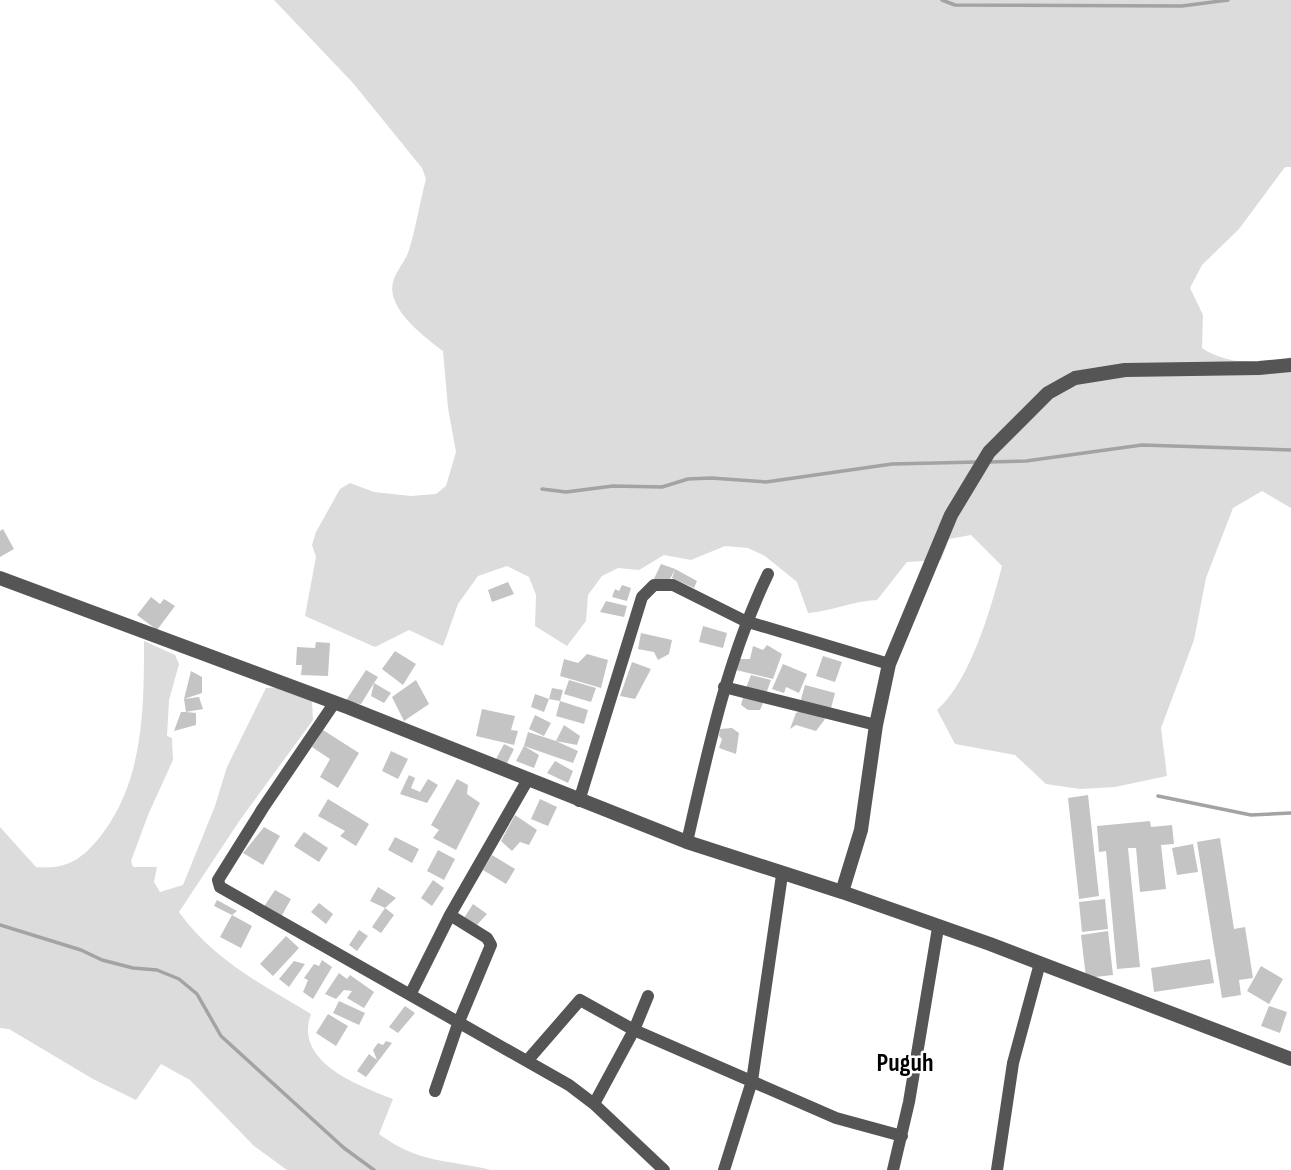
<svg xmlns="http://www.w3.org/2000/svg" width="1291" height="1170" font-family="'Sofia Sans Condensed',sans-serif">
<rect width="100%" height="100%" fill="#fff"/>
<!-- green -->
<path fill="#dcdcdc" d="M274,0h1017v167h-6l-46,62 -37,36 -12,23 13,27 -1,33c22,16 63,18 89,9v151l-29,-17 -29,17 -27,70 -12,62 -33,88 6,48 -52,11 -35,2 -34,-5 -31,-29 -60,-11 -18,-34c33,-29 54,-101 65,-144l-31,-31 -22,4 -8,21 -34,2 -30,38c-25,1 -44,11 -69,13l-11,-31 -32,-26 -17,-8 -23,-2 -34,14 -27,-5 -25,15 -21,-2 -16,8 -14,19 -2,26 -19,25 -32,-20 1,-31 -7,-18 -22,-11 -29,10 -20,28 -15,42 -34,-16 -34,17 -70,-31 11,-59 -4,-12 4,-13 24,-43 10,-6 24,9 37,4 25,-2 10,-8 10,-34 -8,-44 -5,-57c-17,-13 -57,-42 -50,-69 3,-11 11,-19 15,-29 7,-20 12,-52 18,-74l-4,-11 -69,-85z
M144,641l31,14 4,9 -10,36 -2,36 5,2 1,22 -25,55 -17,46 2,6h24l-3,15 6,10 23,-7 32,-79 12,-39 39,-79 16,-1 30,14 1,19 -73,100 -61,92c32,46 85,74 132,102 -18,48 48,72 82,85l-14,35c41,30 67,25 112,36h-204l-33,-24 -64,-66 -29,-16 -25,36 -43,-21 -84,-50 -9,-1v-201l36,40c32,3 48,-9 67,-34 41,-55 41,-126 41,-192z"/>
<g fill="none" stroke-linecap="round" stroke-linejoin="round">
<!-- stream -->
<path stroke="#a3a3a3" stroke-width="3.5" d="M942,0l13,5 227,1 46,-6
M989,462l37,-1 116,-16 149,5
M542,489l24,3 47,-6 49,1 26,-8 23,-1 55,4 126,-18 86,-2
M1158,796l93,19 40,-2
M0,925l81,25 21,10 31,8 24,2 22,9 18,15 24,42 123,112 30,22"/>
</g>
<!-- building -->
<path fill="#c4c4c4" d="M3,529l11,20 -14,8v-26z
M661,564l14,5 22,12 -3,7 -22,-10 3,-9 -6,12h-16z
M508,582l6,12 -22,8 -4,-12z
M622,585l9,3 -4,13 -15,-4 3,-8 4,2z
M151,597l9,7 4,-5 11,7 -18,24 -20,-15z
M606,601l21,5 -3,11 -24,-5z
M703,626l24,7 -4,15 -24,-6z
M641,633l31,7 -3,14 -11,6 -4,-8 -16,-3z
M316,642l14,1 -2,33 -27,-1 1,-10h-6l1,-18 18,1z
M767,645l15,9 -9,25 -37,-9 4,-11h10l3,-13 10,4z
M395,651l21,13 -13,21 -21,-16z
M587,654l21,6 -7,28 -41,-12 4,-17 14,4z
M823,656l19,6 -7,20 -19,-6z
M632,662l19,7 -16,30 -15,-3z
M783,664l24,10 -8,19 -13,-6 -2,6 -12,-4z
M366,670l12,7 -4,6 -13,21 -16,-2z
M191,671l11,6v16l-18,6 15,-2 4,12 -17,3 10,1v12l-22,6 7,-19h5l-2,-13z
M751,675l20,5 -5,14 -20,-6z
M416,680l13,24 -25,17 -12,-24z
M569,680l27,8 -5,14 -27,-8z
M374,683l17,10 -7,10 -13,-7z
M805,685l30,8 -4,15 -31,-5z
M552,688l11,2 -3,11 -11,-2z
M535,694l14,5 -5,13 -13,-5z
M744,694l21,4 -5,12h-12l-7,-5z
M560,701l28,9 -4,14 -28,-8z
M482,709l33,7 -4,14 7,1 -4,14 -38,-9z
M801,711l14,2 10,6 -9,12 -20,-6 -6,4 6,-16z
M535,715l16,8 -7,13 -15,-7z
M564,725l16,11 -3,9 -21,-4 22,10 -5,12 -49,-17 4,-14 28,9z
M732,728l7,5 -3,21 -17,-6 3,-9 -3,-3 1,-7z
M323,730l36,23 -21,35 -18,-11 10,-18 -18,-12z
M504,744l10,5 -8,16 -10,-6z
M524,746l15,9 -5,13 -18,-7z
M391,751l17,8 -10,20 -16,-8z
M555,761l18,10 -5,12 -21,-10z
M409,775l6,3 -4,10 9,4 8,-13 10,6 -11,18 -27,-9z
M457,779l11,6 -1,9 13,9 -24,47 -23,-12 6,-8 -8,-5z
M1088,795l11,101 -20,3 -11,-101z
M328,799l41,25 -13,22 -16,-10 5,-5 -27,-15z
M540,799l17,8 -9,19 -17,-7z
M515,815l22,15 -8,15 -9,-3 -8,9 -11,-10z
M1150,821l1,6 21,-2 2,19 -13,1 5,44 -26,3 -4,-44h-8l12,119 -23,2 -11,-118 -7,1 -2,-26z
M264,827l16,9 -17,29 -20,-12z
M304,832l24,16 -9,14 -25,-16z
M395,837l24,12 -7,14 -24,-13z
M1220,838l14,91 11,-2 8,51 -14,2 2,15 -19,3 -25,-156z
M1193,844l5,28 -21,3 -5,-27z
M438,850l17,9 -11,21 -17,-9z
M492,855l23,14 -9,15 -23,-14z
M433,880l11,8 -12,18 -11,-8z
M378,887l18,11 -11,10 -15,-7z
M275,890l16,9 -10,18 -18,-9z
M1105,899l3,30 -26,3 -3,-30z
M217,900l20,11 -5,4 20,11 -11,22 -21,-11 12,-22 -18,-9z
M319,903l14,11 -7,10 -15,-12z
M473,904l14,10 -10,11 -13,-7z
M385,908l9,7 -13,18 -9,-6z
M359,930l9,6 -11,15 -8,-6z
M1108,931l5,44 -27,3 -5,-43z
M286,936l13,12 -26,28 -13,-12z
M1210,959l4,24 -60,9 -3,-24z
M322,960l10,7 -19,32 -10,-7 5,-12 -4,-2 10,-14 5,2z
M294,961l11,3 -16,23 -10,-8z
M1261,966l22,13 -14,25 -22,-13z
M339,973l8,6 3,-4 24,17 -10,16 -17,-10 5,-7 -8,-1 -8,9 -11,-5z
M339,1001l26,12 -6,12 -26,-12z
M405,1006l10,7 -17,20 -9,-6z
M1269,1006l18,6 -7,21 -19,-7z
M328,1014l20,12 -12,20 -20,-13z
M386,1041l6,2 -26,34 -9,-6 12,-17 8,6 -4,-10 5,-7 5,2z"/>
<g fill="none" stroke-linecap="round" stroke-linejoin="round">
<!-- minor -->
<path stroke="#555" stroke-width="12" d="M724,687l152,38
M335,702l-72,106 -45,72 2,7 349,198 25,19 70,66
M579,801l63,-204 12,-12h19l72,36 144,43
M687,842c21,-92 40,-183 81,-268
M410,995l40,-80 77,-134
M527,1061l53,-61 54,30 202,88 66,18
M435,1091l23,-67 33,-79 -4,-7 -37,-23
M594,1104l40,-74 14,-34
M724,1170l28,-89 30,-206
M893,1170l16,-68 29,-174
M997,1170l16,-107 27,-100"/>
<!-- tertiary -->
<path stroke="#555" stroke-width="14" d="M0,578l347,129 340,135 155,50 148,52 301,115
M842,892l19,-62 15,-105 13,-61 62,-149 38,-63 59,-59 27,-15 50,-8 134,-2 32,-3"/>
</g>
<g text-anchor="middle" stroke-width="5" stroke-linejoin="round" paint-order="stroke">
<!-- quarter labels -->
<g font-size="26" font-weight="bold" fill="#000" stroke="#fff">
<text x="905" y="1071">Puguh</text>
</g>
</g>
</svg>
